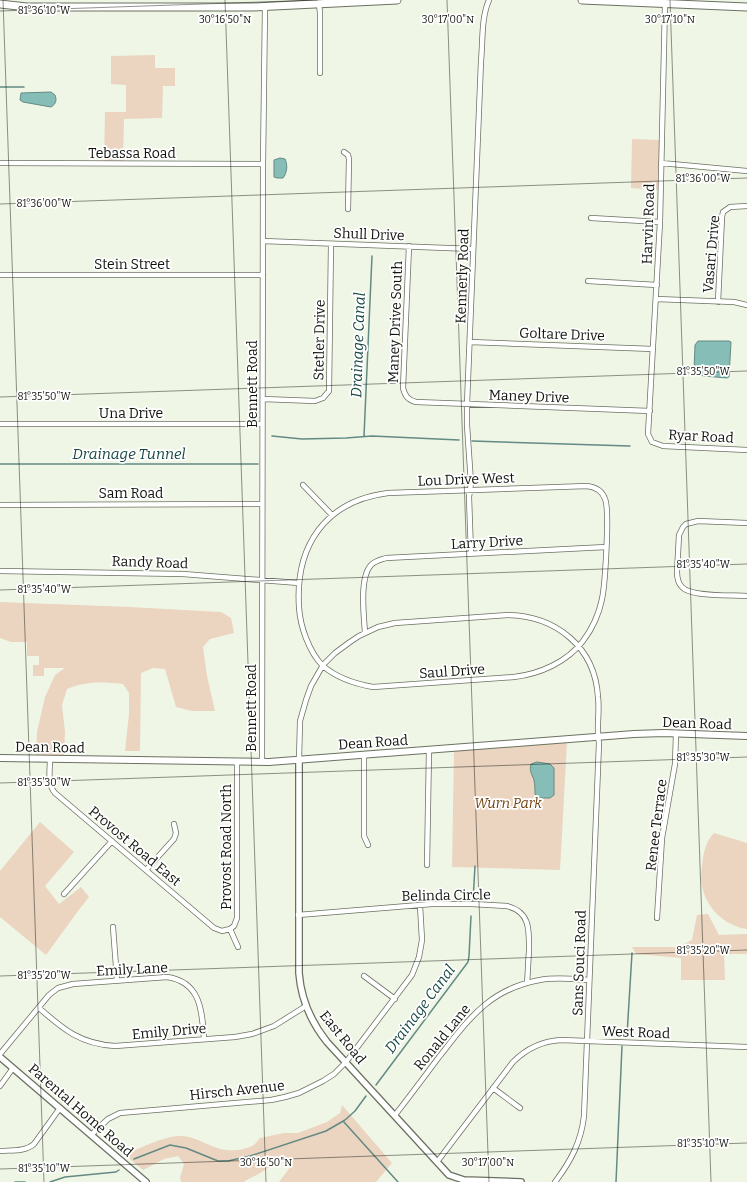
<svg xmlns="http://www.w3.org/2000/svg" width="747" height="1182" font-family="Bitter,serif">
<rect width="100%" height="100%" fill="#eff6e5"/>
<!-- green -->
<path fill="#ebd4c0" d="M155,55v13h20v18h-12l-1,32 -38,1 -1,42h-19l1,-49h21v-27l-15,-1v-28z
M632,139l28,1 -2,50 -27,-2z
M0,602l129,5 92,5 10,6 3,15 -24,6 -7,8 4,29 8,35h-23l-16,-4 -11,-38 -12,-1 -12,5 -1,78h-15l4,-37v-21l-6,-9c-21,-2 -36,-3 -56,5l-5,16 3,27 -1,25 -28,-2 1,-23 8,-35 10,-22 10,-7h-21v8h-11v-11h6v-9h-12v-14h-16l-11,-4z
M567,742l-7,128 -108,-3 2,-116z
M40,822l34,30 -29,34 14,18 22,-17 8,10 -11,14 -32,44 -46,-38v-46z
M714,833l33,10v86c-22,-3 -41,-21 -45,-43 -2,-9 0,-19 1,-28 2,-10 4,-18 11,-25z
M708,914l11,21 28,-1v20h-23l1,26h-44v-22l-45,-4 -4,-7h46l14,-7 5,-25z
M342,1105l50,58 -16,19h-97l12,-16 -4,-6c-12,1 -18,8 -27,13 -5,3 -10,5 -15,8l-1,1h-63l-1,-4 4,-14 -6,-8 -14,3 -21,11 -18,-15c14,-7 38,-18 53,-19 23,-1 38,20 65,13 10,-3 11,-3 17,-11l24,-5h14l29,-11 13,-9z"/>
<!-- water -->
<path fill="#87bdb7" stroke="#638a84" d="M51,92l4,3c2,5 1,9 -4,12l-28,-5 -3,-2 1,-7z
M280,158l5,1c3,6 2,14 -2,19h-6l-3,-1v-17z
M698,341h31l2,1 -2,35 -2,1 -23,-2 -9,-3 -1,-2 1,-26z
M537,762l13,2 4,4v27l-4,3h-12l-3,-4c0,-5 0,-9 -1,-14 -2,-6 -5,-9 -3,-16z"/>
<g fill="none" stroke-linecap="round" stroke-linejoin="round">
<!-- stream -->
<path stroke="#638a84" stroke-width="1.5" d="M0,87h24
M272,436l30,3 44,-1 26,-2 87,4
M364,436l8,-180
M472,441l158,5
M0,464h258
M473,901l2,-35
M627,1035l5,-82
M376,1085l92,-123 1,-6 2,-40
M343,1121l55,61
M134,1159l36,-14 16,3 32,13h10l22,-5 76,-25 19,-11 10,-9 11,-15
M15,1182h10
M50,1182l15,-5 51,-5 3,-2
M616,1182l6,-136"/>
<defs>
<path id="minor" d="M319,4l1,9v60
M665,4l-5,218 -12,212 4,8 11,4 84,4
M344,152l4,3 1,4 -1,50
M0,163l263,1
M661,163l86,8
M591,218l69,4
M263,241l210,8
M409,246l-6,142c2,8 5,12 13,14l234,9
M0,275h263
M588,281l69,4
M656,299l78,3 13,3
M718,302l4,-85 1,-5 7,-5 17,-1
M470,342l183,7
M263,399l52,2 8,-3 6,-7 2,-147
M0,424h262
M303,485l29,30
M587,486c8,1 15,4 18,13 5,11 0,86 -3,100 -3,15 -10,30 -19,42 -16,21 -43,33 -69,36l-141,10c-17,-3 -36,-9 -50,-21 -14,-14 -23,-40 -24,-59 -4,-61 26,-106 89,-114z
M0,505l262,-1
M747,523l-49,-2 -12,3 -3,3 -4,8 -2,37c0,5 1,11 5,15 8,10 51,8 65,9
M471,553l-2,-56 2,-14 -4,-58v-21l14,-343c2,-20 0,-43 8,-61
M0,571l183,3 116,9
M365,633c-1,-17 -6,-55 6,-68 4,-4 9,-5 15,-7l220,-11
M364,755v81l4,9
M50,759c0,11 -3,25 5,34l159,135 8,3 8,-2
M299,760l1,-39 6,-21 5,-14 12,-21 12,-12 15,-11 9,-6 19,-9 17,-4 113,-8c48,1 87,32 90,82 2,15 -2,30 1,46l-15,373c-3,26 -13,45 -29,66
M262,762l1,-598 2,-157
M427,865l2,-115
M146,870l28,-31 2,-6 -2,-9
M64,894l48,-53
M298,915l134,-11h40l35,2c24,6 22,25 22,46 -1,10 -1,21 -2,31
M657,918l5,-80 13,-74 1,-30
M113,927l4,53
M230,929l4,-3 3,-8v-156
M230,929l8,18
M364,976l31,23
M39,1008c24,21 41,36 76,38l120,-9 17,-3 22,-8 32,-20
M0,1054l49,-59 9,-7 15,-4 94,-7c34,5 35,34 37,62
M0,1086l13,-18
M493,1088l27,20
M395,1115c15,-19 29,-38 44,-58 30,-38 50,-68 101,-77 16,-3 33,-1 49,0
M91,1135l17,-16 12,-6 151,-13 14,-3 14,-4 24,-12 11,-7 12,-12 66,-87 7,-18 3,-17 -2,-35
M0,1151c11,-1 25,1 34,-7l26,-36
M437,1162l76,-100c13,-13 29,-21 48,-22l186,7"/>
<path id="tertiary" d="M299,760v213c2,26 12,49 28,69l122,133 15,5 57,2
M0,1057l146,125"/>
<path id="secondary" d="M0,758l269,4 365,-28 30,-1 83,3"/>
<path id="primary" d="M582,0l165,7
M0,4l27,3h225l145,-7"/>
</defs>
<!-- minor casing -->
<use href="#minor" stroke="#6b7162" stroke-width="6"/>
<!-- tertiary casing -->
<use href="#tertiary" stroke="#6b7162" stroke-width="8"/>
<!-- secondary casing -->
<use href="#secondary" stroke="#6b7162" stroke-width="8"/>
<!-- primary casing -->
<use href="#primary" stroke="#6b7162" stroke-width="9"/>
<!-- minor -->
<use href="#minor" stroke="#fff" stroke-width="4.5"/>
<!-- tertiary -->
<use href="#tertiary" stroke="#fff" stroke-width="5.5"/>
<!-- secondary -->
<use href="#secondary" stroke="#fff" stroke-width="6"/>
<!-- primary -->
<use href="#primary" stroke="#fff" stroke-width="7"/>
</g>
<!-- ticks -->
<path fill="none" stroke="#10120c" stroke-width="1" stroke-opacity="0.45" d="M3,0l41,1182M225,0l41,1182M447,0l42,1182M670,0l41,1182M0,11l318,-11M0,204l747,-26M0,397l747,-26M0,590l747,-26M0,783l747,-26M0,976l747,-26M0,1169l747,-26"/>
<g text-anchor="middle" stroke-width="3.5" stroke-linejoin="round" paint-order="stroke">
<!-- street labels -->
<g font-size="14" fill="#10120c" stroke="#fff">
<text x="132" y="158">Tebassa Road</text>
<text transform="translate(648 224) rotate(-88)" y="5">Harvin Road</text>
<text transform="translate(369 234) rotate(2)" y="5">Shull Drive</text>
<text transform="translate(711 254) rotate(-85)" y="5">Vasari Drive</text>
<text x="132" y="269">Stein Street</text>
<text transform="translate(462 276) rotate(-88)" y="5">Kennerly Road</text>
<text transform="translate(395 322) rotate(-88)" y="5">Maney Drive South</text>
<text transform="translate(562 334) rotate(2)" y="5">Goltare Drive</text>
<text transform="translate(319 340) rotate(-89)" y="5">Stetler Drive</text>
<text transform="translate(252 384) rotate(-90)" y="5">Bennett Road</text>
<text transform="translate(529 396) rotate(2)" y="5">Maney Drive</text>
<text x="131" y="418">Una Drive</text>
<text transform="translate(701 436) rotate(3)" y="5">Ryar Road</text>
<text transform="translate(466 479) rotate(-2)" y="5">Lou Drive West</text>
<text x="131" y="498">Sam Road</text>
<text transform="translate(487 542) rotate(-3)" y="5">Larry Drive</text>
<text transform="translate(150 562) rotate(2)" y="5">Randy Road</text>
<text transform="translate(452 671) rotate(-4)" y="5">Saul Drive</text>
<text transform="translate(251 708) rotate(-90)" y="5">Bennett Road</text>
<text transform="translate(697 723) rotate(2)" y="5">Dean Road</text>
<text transform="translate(373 742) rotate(-4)" y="5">Dean Road</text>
<text transform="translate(50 747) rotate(1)" y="5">Dean Road</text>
<text transform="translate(656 825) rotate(-83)" y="5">Renee Terrace</text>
<text transform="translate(135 846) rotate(40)" y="5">Provost Road East</text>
<text transform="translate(226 847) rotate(-90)" y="5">Provost Road North</text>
<text transform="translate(446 895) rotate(-1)" y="5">Belinda Circle</text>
<text transform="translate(579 963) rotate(-88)" y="5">Sans Souci Road</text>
<text transform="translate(132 969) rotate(-3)" y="5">Emily Lane</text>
<text transform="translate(169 1031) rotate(-5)" y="5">Emily Drive</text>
<text transform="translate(636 1032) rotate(2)" y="5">West Road</text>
<text transform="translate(343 1037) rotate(51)" y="5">East Road</text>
<text transform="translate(442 1037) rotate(-51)" y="5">Ronald Lane</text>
<text transform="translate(237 1090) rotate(-6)" y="5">Hirsch Avenue</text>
<text transform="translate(81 1110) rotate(41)" y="5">Parental Home Road</text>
</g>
<!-- park labels -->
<g font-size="14" font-style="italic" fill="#6f4311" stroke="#fff">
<text x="508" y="808">Wurn Park</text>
</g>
<!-- water labels -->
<g font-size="15" font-style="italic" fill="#184844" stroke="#fff">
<text transform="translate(358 345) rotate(-88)" y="5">Drainage Canal</text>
<text x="129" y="459">Drainage Tunnel</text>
<text transform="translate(420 1009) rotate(-53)" y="5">Drainage Canal</text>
</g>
</g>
<g font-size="10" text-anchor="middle" fill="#10120c" stroke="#fff" stroke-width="3.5" stroke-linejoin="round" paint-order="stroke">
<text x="44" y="14">81°36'10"W</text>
<text x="225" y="23">30°16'50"N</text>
<text x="448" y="23">30°17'00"N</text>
<text x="670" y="23">30°17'10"N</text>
<text x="703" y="182">81°36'00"W</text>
<text x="44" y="207">81°36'00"W</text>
<text x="703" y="375">81°35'50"W</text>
<text x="44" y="400">81°35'50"W</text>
<text x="703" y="568">81°35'40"W</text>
<text x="44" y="593">81°35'40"W</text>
<text x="703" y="761">81°35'30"W</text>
<text x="44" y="786">81°35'30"W</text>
<text x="703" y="954">81°35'20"W</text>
<text x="44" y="979">81°35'20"W</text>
<text x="703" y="1147">81°35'10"W</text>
<text x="266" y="1166">30°16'50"N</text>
<text x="488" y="1166">30°17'00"N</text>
<text x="44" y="1172">81°35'10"W</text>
</g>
</svg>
